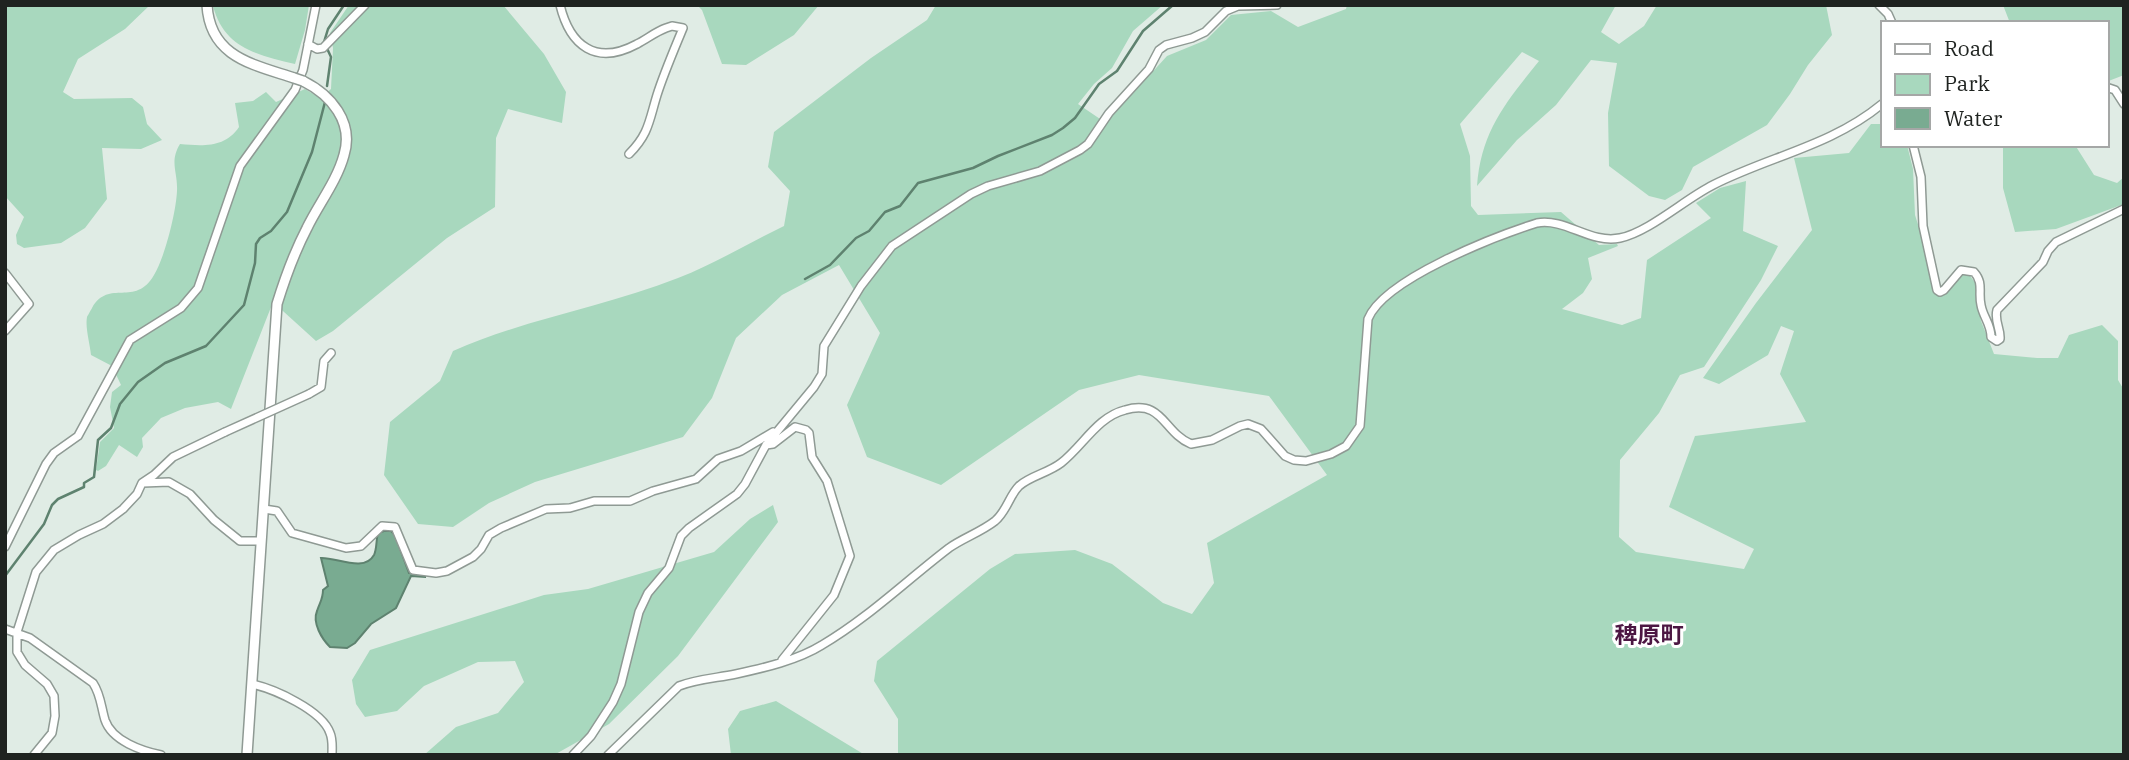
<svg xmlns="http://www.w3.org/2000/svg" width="2129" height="760" font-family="'IBM Plex Serif','Noto Sans JP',serif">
<rect width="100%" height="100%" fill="#e0ece5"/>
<!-- green -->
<path fill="#a8d8be" d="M5,5h145l-25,24 -47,30 -15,33 11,7 58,-1 11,9 4,17 15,16 -21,9 -39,-1 5,51 -22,29 -24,15 -37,5 -7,-4 -1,-9 8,-18 -19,-21z
M309,5l-4,25 -10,34c-38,-9 -71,-16 -82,-58z
M349,5h154l41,49 22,38 -4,31 -54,-14 -12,29 -1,69 -48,31 -114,93 -17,10 -43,-39 -42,107 -13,-7 -33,6 -24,10 -19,20 1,9 -6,10 -18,-12 -13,21 -8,5 -2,-1 4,-28 14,-14 -4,-21 2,-15 9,-7 -9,-19 -21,-11c-1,-11 -6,-27 -4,-38 0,0 5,-9 5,-9 17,-30 43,0 62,-33 11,-18 22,-63 23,-84 1,-19 -8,-29 3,-47 23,2 45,4 59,-17l-4,-24 18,-2 13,-9 10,10 29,-13 15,9 11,-9 2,-41 -3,-15z
M697,5h122l-25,30 -48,30 -24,-1 -20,-54z
M936,5h227l-30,26 -21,37 -18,16 -16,20 28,19 61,-67 39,-16 25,-25 40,-4 27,16 48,-18 1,-4h269l-15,27 18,12 25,-18 13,-21h169l6,30 -24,30 -18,29 -23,31 -74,42 -11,23 -17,10 -16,-4 -40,-30 -1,-53 9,-50 -26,-3 -35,45 -39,35 -40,46c4,-55 29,-84 62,-125l-17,-9 -62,72 10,32 1,50 7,9 83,-3 38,33 18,-1 1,2 -30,12 4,21 -9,14 -21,16 60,16 19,-7 6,-58 64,-42 -15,-15 24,-15 26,-7 -3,50 35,15 -17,34 -57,87 -24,8 -21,38 -39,47 -1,77 17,15 108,17 10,-20 -85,-42 26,-71 111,-14 -26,-48 14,-43 -13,-5 -13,29 -49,29 -16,-6 53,-75 56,-73 -18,-72 55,-5 22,-29h11v21h25l6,24 2,46 12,38 8,40 8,2 16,-18 8,-5 10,13 -1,10 5,26 13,33 43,4h21l11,-23 33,-10 16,16v39l6,10v365h-1226v-36l-24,-38 3,-20 113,-92 25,-15 60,-4 37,14 51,39 29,11 22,-31 -7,-40 120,-68 -58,-79 -130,-21 -60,15 -138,95 -74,-28 -20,-52 33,-72 -41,-68 -57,30 -46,43 -24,60 -29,39 -148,45 -46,21 -36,24 -35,-3 -34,-49 6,-53 50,-41 13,-30c72,-32 151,-44 225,-73 36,-14 71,-35 106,-52l6,-35 -22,-24 6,-35 97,-74 56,-38z
M2003,5h121v70l-18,7v-59h-96z
M2003,145h72l19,30 23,8 7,-6v27l-68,25 -41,3 -12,-44z
M773,505l5,17 -100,134 -69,68 -55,31h-130l32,-28 42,-14 26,-31 -9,-21 -37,1 -54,24 -27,25 -32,6 -9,-13 -4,-24 18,-30 174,-55 44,-6 126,-37 36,-33z
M776,701l89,54h-134l-3,-26 12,-18z"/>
<!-- water -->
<path fill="#79ab91" stroke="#5e826f" stroke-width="2" d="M384,531h7l4,4 14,38 16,1v3l-14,-1 -15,32 -25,16 -16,19 -8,5 -17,-1c-8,-8 -18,-24 -13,-36 3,-9 6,-12 6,-21l5,-4 -7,-28c15,-1 43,15 53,-3 3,-6 2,-15 4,-22z"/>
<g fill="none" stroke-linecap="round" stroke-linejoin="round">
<!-- stream -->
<path stroke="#5e826f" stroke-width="2.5" d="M327,86l4,-29 -7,-15 4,-13 16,-24
M805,279l25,-14 26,-27 13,-7 16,-19 15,-6 18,-23 55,-15 25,-12 54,-21 11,-7 12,-10 24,-34 18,-13 26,-40 30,-26
M5,576l39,-52 8,-19 6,-6 26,-12v-4l10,-6 4,-37 13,-12 9,-24 18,-22 27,-19 41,-17 38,-41 11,-42 1,-19 4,-6 11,-7 16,-19 25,-60 13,-50"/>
<defs>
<path id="minor" d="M560,5c10,41 36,61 77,39 10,-5 18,-12 29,-16l6,-2 11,2c-9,22 -19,45 -26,67 -8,26 -8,39 -28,59
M1879,5l9,9 4,9
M308,44l9,5 6,-1 42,-43
M2106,87l9,3 9,14
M1913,145l8,32 2,49 14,64 3,2 4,-2 17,-20 13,2c10,11 4,20 7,33 2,12 10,19 10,32l6,4 3,-2c1,-10 -6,-18 -3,-29l46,-48 5,-11 8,-9 68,-33
M5,273l24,31 -24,27
M309,394l12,-7 3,-26 7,-8
M766,445l7,-1 22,-17 11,3 3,3 3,24 15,24 23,75 -16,39 -52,65
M143,483l26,-1 21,12 24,26 26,21h21
M264,509l13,2 15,22 54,15 15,-2 21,-20 13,1 18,43 23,3 11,-2 26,-14 8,-8 8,-14 12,-7 45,-19 24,-1 24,-7h36l23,-10 43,-12 22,-20 23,-8 32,-19
M5,547l41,-83 8,-11 24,-17 52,-96 51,-32 17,-20 42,-122 55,-76 8,-20 13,-65
M5,629l25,9 63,45c8,12 8,24 12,37 7,21 37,31 56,35
M252,684c22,5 70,26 78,49 3,7 2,14 2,22
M34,755l18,-22 3,-17 -1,-20 -7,-12 -22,-19 -8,-13v-20l19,-60 18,-22 25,-15 24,-11 20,-15 14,-15 5,-11 12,-8 19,-18 52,-25
M573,755l18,-19 22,-34 8,-18 18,-72 9,-19 21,-25 12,-32 8,-8 48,-34 8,-10 21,-39 48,-58 8,-13 2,-28 37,-60 31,-40 79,-52 17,-8 52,-15 40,-21 8,-6 21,-31 40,-44 10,-19 7,-5 26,-7 13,-6 21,-21 12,-5 39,-1
M608,755l71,-69c18,-7 38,-8 57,-12 28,-6 62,-14 86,-29 46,-27 85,-65 127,-97 14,-10 32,-16 46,-27 12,-10 14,-25 24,-35 11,-10 29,-13 42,-23 22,-17 36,-46 64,-53 38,-11 38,22 66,34l21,-4 28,-14 8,-2 13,5 24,27 9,4 12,1 25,-7 15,-8 14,-20 8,-107c16,-40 128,-83 169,-96 29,-5 53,21 83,15 29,-6 65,-39 93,-53 57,-29 118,-39 169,-81"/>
<path id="tertiary" d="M207,5c3,52 45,59 87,73
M247,755l30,-451c8,-26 17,-51 30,-76 11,-23 30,-47 37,-73 10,-33 -13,-60 -41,-74"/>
</defs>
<!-- minor casing -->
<use href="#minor" stroke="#8f9a94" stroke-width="10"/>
<!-- tertiary casing -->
<use href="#tertiary" stroke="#8f9a94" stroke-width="12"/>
<!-- minor -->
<use href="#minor" stroke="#fff" stroke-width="7"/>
<!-- tertiary -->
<use href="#tertiary" stroke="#fff" stroke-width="9"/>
<defs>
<path id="minor-bridge" d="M225,432l84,-38"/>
<path id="tertiary-bridge" d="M294,78l9,3"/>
</defs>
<!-- minor-bridge casing -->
<use href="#minor-bridge" stroke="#8f9a94" stroke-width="10" stroke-linecap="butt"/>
<!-- tertiary-bridge casing -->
<use href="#tertiary-bridge" stroke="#8f9a94" stroke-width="12" stroke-linecap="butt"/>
<!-- minor-bridge -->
<use href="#minor-bridge" stroke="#fff" stroke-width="7"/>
<!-- tertiary-bridge -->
<use href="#tertiary-bridge" stroke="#fff" stroke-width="9"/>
</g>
<g text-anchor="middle" stroke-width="6" stroke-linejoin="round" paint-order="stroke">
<!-- quarter labels -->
<g font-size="23" font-weight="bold" fill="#4c1743" stroke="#fff">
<text x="1649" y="643">稗原町</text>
</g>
</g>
<!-- border -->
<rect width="2129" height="760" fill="none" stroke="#1f2320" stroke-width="14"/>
<!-- legend -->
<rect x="1881" y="21" width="228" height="126" fill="#ffffff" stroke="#a5a7a6" stroke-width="2"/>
<rect x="1895" y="44" width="35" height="10" fill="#ffffff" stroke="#a5a7a6" stroke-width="2"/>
<text x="1944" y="56" font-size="21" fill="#1f2320">Road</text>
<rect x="1895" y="74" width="35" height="21" fill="#a8d8be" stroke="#a5a7a6" stroke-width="2"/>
<text x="1944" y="91" font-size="21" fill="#1f2320">Park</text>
<rect x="1895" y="108" width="35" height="21" fill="#79ab91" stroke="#a5a7a6" stroke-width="2"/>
<text x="1944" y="126" font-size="21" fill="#1f2320">Water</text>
</svg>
